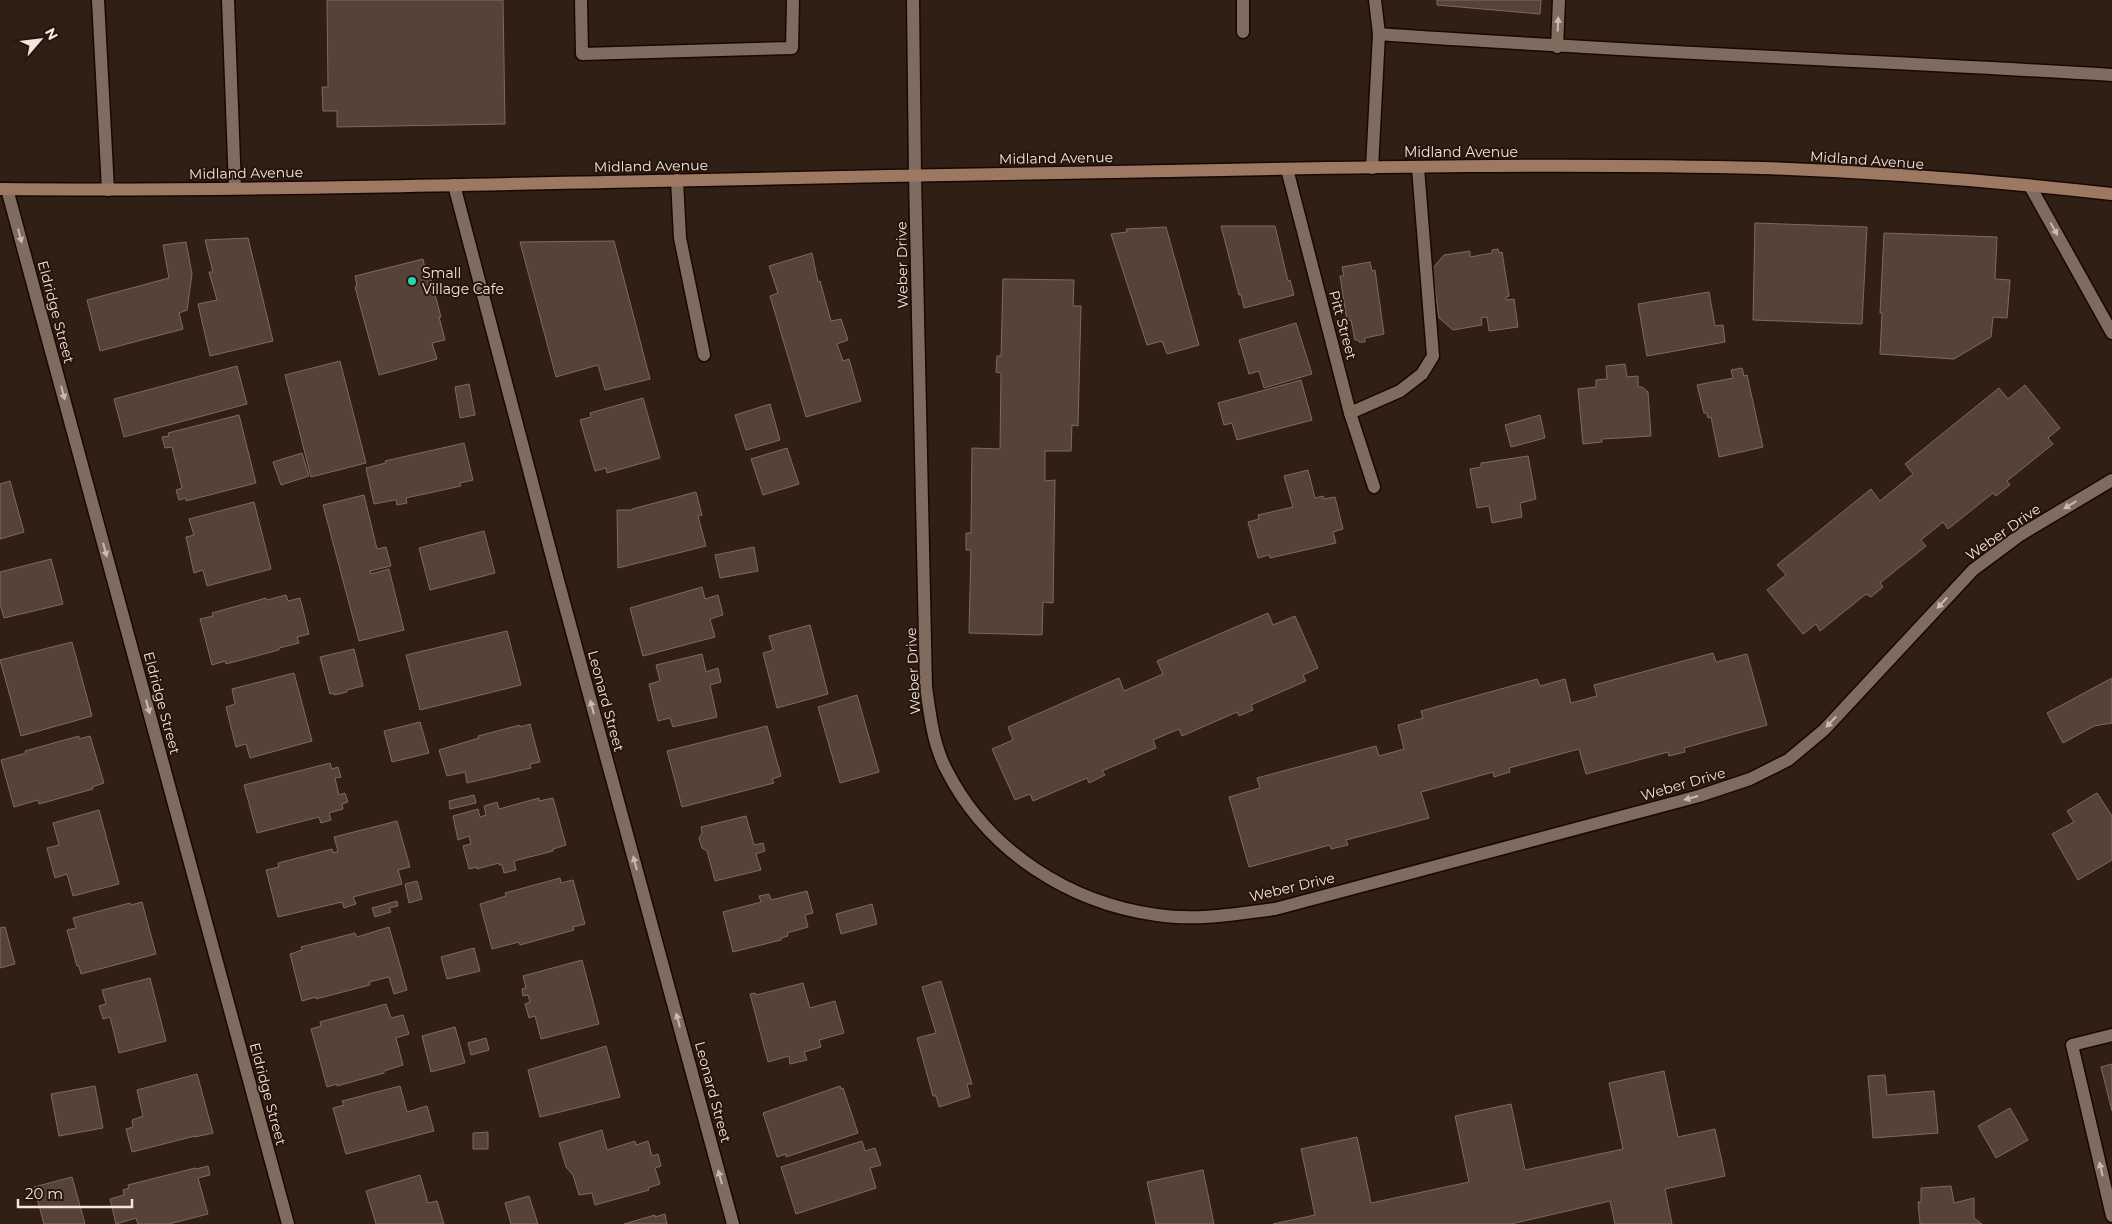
<svg xmlns="http://www.w3.org/2000/svg" width="2112" height="1224" font-family="Montserrat,sans-serif">
<rect width="100%" height="100%" fill="#301f14"/>
<!-- building -->
<path fill="#564236" stroke="#7f6a5e" d="M327,0h176l2,124 -168,3v-16h-14l-1,-24h6z
M1437,0h104l-1,14 -103,-9z
M1755,223l112,4 -5,97 -109,-4z
M1221,226h54l13,55 2,-1 4,15 -50,13 -3,-13h-2z
M1166,227l33,118 -32,9 -5,-13 -15,4 -36,-111 16,-2 -1,-3z
M1884,233l113,4 -2,42 15,1 -3,38 -14,-1 -2,20 -37,22 -74,-5 2,-41h-2z
M248,238l25,103 -63,15 -12,-52 19,-4 -8,-28h4l-8,-32z
M614,241l36,138 -45,11 -7,-25 -42,12 -36,-135z
M186,242l6,32 -5,36 -8,3 4,16 -83,22 -13,-51 82,-22 -6,-33z
M1498,249l1,4 3,-1 7,44 -3,1v3l8,-1 4,28 -29,4 -2,-14 -6,1 1,7 -29,5 -14,-12 -7,-49 12,-14 26,-4v6l22,-4v-3z
M812,253l6,29 2,-1 11,40 10,-2 7,21 -11,4 6,17 6,-2 12,42 -55,16 -36,-121 8,-3 -9,-27z
M423,259l2,10 3,-1 13,49h-2l6,23 -13,3 5,16 -58,16 -24,-88 2,-1 -2,-10z
M1370,262l2,9 3,-1 9,64 -19,4v4h-6l-1,-2h-3l-4,-20 -4,1 -7,-45h4l-2,-9z
M1003,279l71,1 -1,26h8l-3,120 -6,-1 -1,26h-26v30l10,-1 -2,123 -10,-1 -1,33 -73,-2 2,-83h-5v-17h5l1,-85 28,1 1,-76 -5,-1 1,-16h4z
M1709,292l6,34 8,-1 2,17 -78,14 -9,-52z
M1296,323l16,51 -48,14 -5,-17 -10,3 -10,-34z
M340,361l26,102 -55,14 -26,-102z
M1625,364l2,13 11,-1v11h4l6,5 3,44 -49,3v3l-19,2 -5,-55 18,-2v-7l11,-1 -1,-13z
M237,366l10,38 -123,33 -10,-38z
M1742,368l2,8 3,-1 16,72 -44,10 -8,-40 -3,1 -1,-5h-3l-7,-28 36,-7 -2,-8z
M1301,380l11,40 -75,20 -5,-17 -8,2 -6,-22z
M469,384l6,31 -15,3 -5,-31z
M2025,385l35,43 -12,10 5,6 -46,37 3,4 -14,11 -3,-3 -45,36 -5,-7 -22,18 5,6 -46,37 3,4 -12,10 -5,-3 -46,37 -4,-7 -13,10 -36,-44 19,-15 -9,-10 94,-76 9,12 33,-27 -8,-10 94,-76 9,11z
M643,398l17,60 -53,15 -1,-5 -11,3 -15,-51 11,-3 -1,-4z
M770,404l10,36 -34,10 -11,-35z
M239,415l17,68 -70,18v-3l-7,2 -3,-10 6,-2 -10,-41 -7,1 -3,-11 7,-1 -1,-3z
M1540,415l5,23 -34,9 -6,-22z
M464,443l9,37 -13,3 1,3 -55,12 1,5 -10,2 -1,-5h-2l-20,4 -8,-36 20,-5 -1,-2z
M787,448l12,36 -36,11 -12,-36z
M302,453l7,23 -28,9 -8,-23z
M1528,456l8,43 -16,4 2,14 -30,6 -3,-17 -12,2 -7,-39 11,-2v-4z
M1308,470l7,28 8,-2 1,3 11,-2 8,32 -10,3 3,11 -66,15 -1,-3 -11,3 -10,-36 11,-3 -1,-4 35,-8 -9,-31z
M10,481l14,51 -24,7v-55z
M696,492l6,23 -4,1 8,30 -88,22 -1,-58h15v-1z
M364,495l13,54 9,-2 5,19 -21,5 1,3 18,-5 15,61 -45,11 -36,-136z
M254,502l17,67 -64,17 -4,-16 -9,3 -8,-36 8,-2 -5,-16z
M484,531l11,42 -65,17 -11,-42z
M754,547l4,24 -38,7 -5,-23z
M51,559l12,45 -59,14 -4,-14v-32z
M702,587l3,12 13,-4 5,20 -13,4 5,18 -72,19 -13,-48z
M286,595l2,6 12,-3 9,36 -12,3 2,6 -20,5v2l-53,14 -1,-3 -13,4 -12,-46 13,-3 -1,-3 54,-15 1,2z
M1268,613l5,12 22,-9 23,52 -15,7 3,6 -55,24 2,5 -14,6 -2,-4 -55,24 -3,-7 -26,11 3,8 -54,23 3,4 -16,8 -2,-5 -54,23 -3,-7 -15,6 -23,-51 21,-9 -5,-13 111,-49 5,13 39,-17 -6,-13z
M810,625l18,69 -51,14 -14,-55 10,-3 -4,-14z
M507,631l14,54 -101,25 -14,-55z
M72,642l20,74 -71,20 -21,-76z
M354,649l9,37 -16,4v2l-13,3v-2l-4,1 -10,-37z
M1713,653l3,9 31,-8 20,71 -83,23 1,4 -16,4 -1,-4 -82,22 -7,-25 -70,19 1,4 -16,5 -1,-5 -72,20 8,26 -83,22 2,5 -17,4 -1,-4 -81,22 -20,-70 31,-9 -3,-10 119,-32 3,10 25,-7 -6,-24 25,-7 -2,-7 116,-32 3,7 25,-7 6,24 26,-7 -3,-11z
M702,654l4,18 12,-4 3,14 -11,3 7,32 -44,10 -3,-9 -12,3 -9,-37 11,-3 -4,-16z
M294,673l18,68 -62,17 -4,-14 -10,3 -10,-40 9,-3 -3,-15z
M2112,678v45l-18,3 -31,17 -16,-30z
M857,695l22,77 -39,11 -22,-76z
M420,722l9,31 -37,9 -8,-31z
M530,724l10,38 -10,2 1,4 -64,15 -2,-11 -18,4 -8,-26 40,-12 -1,-2 42,-11v2z
M767,726l14,50 -9,3 2,4 -92,24 -15,-56z
M79,736v3l11,-3 14,47 -12,4 1,2 -54,15 -1,-4 -24,7 -13,-47 25,-7 -1,-2z
M330,763l2,6 6,-2 3,10 -6,1 4,17 6,-2 3,9 -6,2 1,5 -14,4 2,7 -10,3 -2,-6 -62,16 -13,-48z
M2097,793l15,23v44l-34,20 -26,-46 22,-12 -7,-11z
M474,795l2,8 -26,6 -1,-8z
M539,798v3l14,-3 13,47 -13,4v2l-39,10 2,9 -12,3 -2,-8h-3v-2l-22,6v-2l-8,2 -6,-23 8,-2 -2,-8 -11,4 -5,-24 25,-7 2,8 6,-2 -2,-9 13,-4 2,7z
M99,810l20,74 -46,12 -6,-22 -12,4 -8,-30 12,-3 -6,-22z
M746,816l8,29 9,-2 2,8 -9,3 5,16 -46,11 -8,-30 -5,-3 -3,-10 3,-5 -1,-6z
M397,821l13,46 -12,3 4,14 -49,13 3,7 -12,4 -2,-6 -64,15 -12,-47 13,-3 -1,-4 54,-14 1,4 5,-2 -4,-14z
M560,878l1,5 12,-3 12,44 -12,3 1,3 -54,15 -1,-3 -27,7 -12,-45 26,-8 -1,-3z
M417,881l5,18 -13,4 -4,-19z
M807,891l6,22 -8,2 3,12 -21,6 1,3 -7,2v2l-48,12 -10,-40 38,-10 -2,-6 10,-2 2,6z
M397,901l1,5 -9,2 2,4 -16,5 -3,-9z
M142,902l14,52 -75,20 -2,-8h-2l-10,-36 9,-2 -3,-10 57,-15 1,2z
M872,904l5,20 -36,10 -5,-20z
M5,927l10,37 -15,4v-40z
M389,927l18,63 -13,4 -5,-17 -20,5 1,3 -54,14v-2l-14,4 -12,-47 12,-4 -1,-3 54,-14 2,4z
M474,948l6,23 -33,8 -6,-22z
M582,960l17,64 -58,15 -6,-23 -6,2 -4,-14 5,-2 -2,-7 -5,1 -1,-7 4,-1 -3,-12z
M150,978l16,63 -47,12 -9,-36 -7,2 -4,-13 7,-2 -4,-14z
M941,981l31,103h-5l3,13 -31,10 -3,-11h-3l-16,-58 19,-5 -14,-46z
M803,983l7,25 25,-7 9,32 -25,7 2,7 -17,5 3,8 -17,4 -1,-8 -21,6 -18,-68 5,-1 1,2z
M386,1004l5,14 12,-3 6,19 -13,4 7,27 -19,6v2l-47,13v-2l-10,3 -16,-58 10,-3 -1,-4z
M455,1027l10,36 -34,9 -9,-36z
M486,1038l3,12 -18,5 -3,-12z
M606,1046l14,51 -80,20 -12,-47z
M2112,1064v47l-11,-44z
M1664,1071l14,66 37,-8 10,47 -60,13 7,35h-57l-5,-23 -99,23h-238l42,-9 -14,-66 56,-12 14,66 98,-21 -14,-66 56,-12 14,66 98,-21 -14,-66z
M197,1074l16,59 -18,4v-1l-63,16 -6,-23 7,-2 -1,-7 11,-4 -6,-26z
M1885,1075l2,20 47,-4 4,42 -65,5 -5,-62z
M95,1086l8,42 -44,8 -8,-42z
M400,1086l7,26 20,-6 7,25 -88,23 -13,-46 11,-3 -2,-4z
M840,1086l1,3 2,-1 15,45 -72,24v-3l-9,3 -14,-44z
M2010,1108l18,32 -32,18 -18,-32z
M602,1130l5,20 28,-9 1,4 12,-4 4,15 6,-2 3,12 -6,2 5,16 -12,4 1,2 -54,15 -3,-12 -13,2 -6,-20 -7,-8 -7,-24z
M488,1132v17h-15v-16z
M862,1141l3,10 10,-3 6,17 -11,3 6,20 -80,26 -15,-47z
M208,1166l2,9 -12,3 10,36 -39,10h-31l-2,-6 -20,6 -6,-25 14,-4 -1,-5 6,-2 -1,-3 67,-17 1,1z
M1203,1170l11,54h-58l-9,-42z
M420,1175l8,28 9,-2 7,23h-68l-10,-33z
M72,1177l13,47h-41l-10,-37z
M1951,1186l3,17 20,-5v20l8,6h-62l-2,-22h3v-14z
M529,1196l9,28h-27l-6,-21z
M665,1214l2,10h-43l31,-9v2z"/>
<g fill="none" stroke-linecap="round" stroke-linejoin="round">
<defs>
<path id="lane" d="M98,0l10,190
M228,0l7,188
M581,0l1,54 210,-6 1,-48
M913,0l2,176
M1243,0v32
M1379,34c244,18 489,26 733,41
M1557,47l2,-47
M1372,168l7,-134 -4,-34
M677,180l3,58 24,117
M1350,413l50,-22 22,-17 11,-18 -15,-188
M2112,1035l-40,10 40,171"/>
<path id="street" d="M1287,169l63,244 24,74
M915,176l11,511c4,28 7,58 21,84 41,80 122,132 210,144 39,6 79,-1 118,-6l424,-113 51,-17 38,-19 36,-30 149,-160 47,-35 92,-55
M454,185l105,399 174,640
M2030,186l82,147
M7,189l281,1035"/>
<path id="secondary" d="M0,189c202,2 404,-3 605,-7 188,-4 375,-8 563,-11 198,-4 397,-8 595,-3 116,4 233,13 349,26"/>
</defs>
<!-- lane casing -->
<use href="#lane" stroke="#170802" stroke-width="15"/>
<!-- street casing -->
<use href="#street" stroke="#170802" stroke-width="15"/>
<!-- secondary casing -->
<use href="#secondary" stroke="#170802" stroke-width="15"/>
<!-- lane -->
<use href="#lane" stroke="#806b5f" stroke-width="12"/>
<!-- street -->
<use href="#street" stroke="#806b5f" stroke-width="12"/>
<!-- secondary -->
<use href="#secondary" stroke="#9d7964" stroke-width="12"/>
</g>
<!-- one-way arrows -->
<defs><path id="oneway-solid" d="M-6-.8H1V-3.2L6.5 0L1 3.2V.8H-6Z" transform="scale(1.25)"/></defs>
<g fill="#c9bab2">
<use href="#oneway-solid" transform="translate(1558 24) rotate(-88)"/>
<use href="#oneway-solid" transform="translate(2054 229) rotate(61)"/>
<use href="#oneway-solid" transform="translate(20 236) rotate(75)"/>
<use href="#oneway-solid" transform="translate(63 393) rotate(75)"/>
<use href="#oneway-solid" transform="translate(2070 505) rotate(149)"/>
<use href="#oneway-solid" transform="translate(105 550) rotate(75)"/>
<use href="#oneway-solid" transform="translate(1942 603) rotate(133)"/>
<use href="#oneway-solid" transform="translate(148 707) rotate(75)"/>
<use href="#oneway-solid" transform="translate(592 707) rotate(-105)"/>
<use href="#oneway-solid" transform="translate(1831 722) rotate(133)"/>
<use href="#oneway-solid" transform="translate(1691 798) rotate(165)"/>
<use href="#oneway-solid" transform="translate(635 863) rotate(-105)"/>
<use href="#oneway-solid" transform="translate(678 1020) rotate(-105)"/>
<use href="#oneway-solid" transform="translate(2101 1169) rotate(-103)"/>
<use href="#oneway-solid" transform="translate(720 1177) rotate(-105)"/>
</g>
<!-- markers -->
<circle fill="#25d5ae" stroke="#26150b" stroke-width="2" cx="412" cy="281" r="5"/>
<g text-anchor="middle" stroke-width="4" stroke-linejoin="round" paint-order="stroke">
<!-- street labels -->
<g font-size="14" fill="#f1e5de" stroke="#26150b">
<text x="1461" y="157">Midland Avenue</text>
<text transform="translate(1056 158) rotate(-1)" y="5">Midland Avenue</text>
<text transform="translate(1867 160) rotate(4)" y="5">Midland Avenue</text>
<text transform="translate(651 166) rotate(-1)" y="5">Midland Avenue</text>
<text transform="translate(246 173) rotate(-1)" y="5">Midland Avenue</text>
<text transform="translate(902 265) rotate(-91)" y="5">Weber Drive</text>
<text transform="translate(56 312) rotate(75)" y="5">Eldridge Street</text>
<text transform="translate(1343 325) rotate(75)" y="5">Pitt Street</text>
<text transform="translate(2003 532) rotate(-35)" y="5">Weber Drive</text>
<text transform="translate(913 671) rotate(-93)" y="5">Weber Drive</text>
<text transform="translate(606 701) rotate(75)" y="5">Leonard Street</text>
<text transform="translate(162 703) rotate(75)" y="5">Eldridge Street</text>
<text transform="translate(1683 784) rotate(-16)" y="5">Weber Drive</text>
<text transform="translate(1292 887) rotate(-13)" y="5">Weber Drive</text>
<text transform="translate(713 1092) rotate(75)" y="5">Leonard Street</text>
<text transform="translate(268 1094) rotate(75)" y="5">Eldridge Street</text>
</g>
<!-- poi labels -->
<g font-size="14" fill="#f1e5de" stroke="#26150b" text-anchor="start">
<text x="422" y="278">Small<tspan x="422" dy="16">Village Cafe</tspan></text>
</g>
</g>
<!-- north arrow -->
<g transform="translate(40 40) rotate(62)" stroke="#26150b" stroke-width="4" paint-order="stroke">
<path d="M0-4L9 19L0 12L-9 19Z" fill="#f1e5de"/>
<text y="-8" font-size="14" font-weight="bold" text-anchor="middle" fill="#f1e5de">N</text>
</g>
<!-- scale -->
<path d="M18 1199v8h114v-8" fill="none" stroke="#f1e5de" stroke-width="2.5"/>
<text x="25" y="1199" font-size="15" fill="#f1e5de" stroke="#26150b" stroke-width="4" paint-order="stroke">20 m</text>
</svg>
